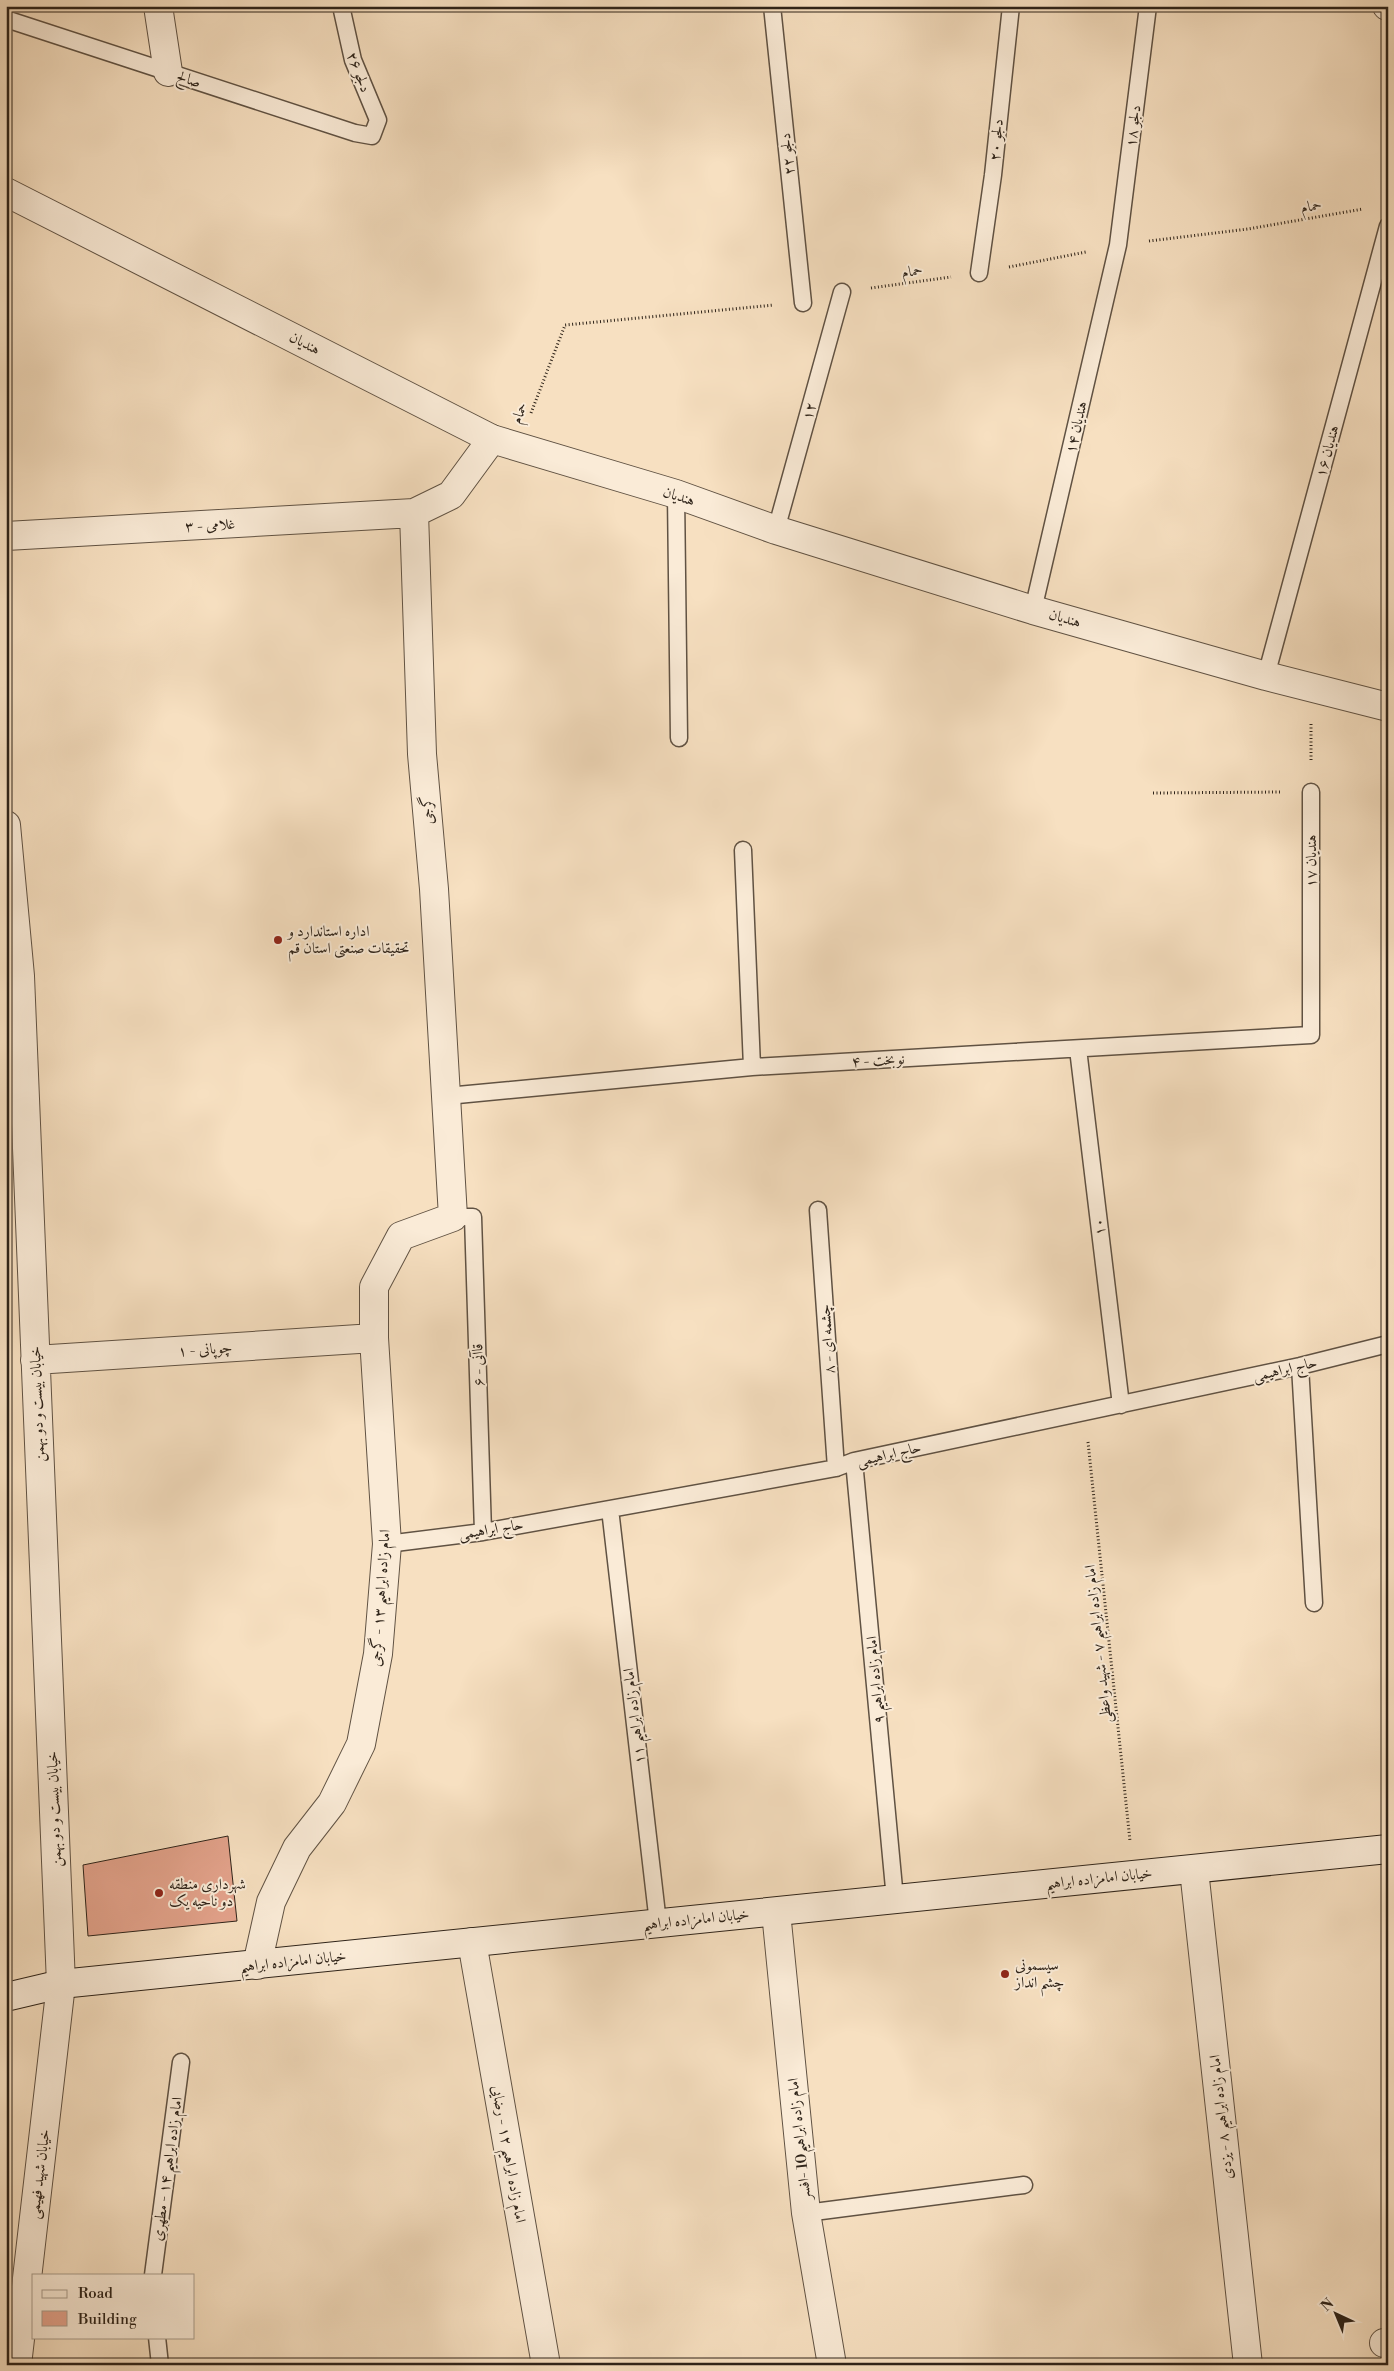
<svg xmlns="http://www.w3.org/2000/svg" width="1394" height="2371" font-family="'Libre Bodoni',Amiri,serif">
<rect width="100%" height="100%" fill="#f7e0c1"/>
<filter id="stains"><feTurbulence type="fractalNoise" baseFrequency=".004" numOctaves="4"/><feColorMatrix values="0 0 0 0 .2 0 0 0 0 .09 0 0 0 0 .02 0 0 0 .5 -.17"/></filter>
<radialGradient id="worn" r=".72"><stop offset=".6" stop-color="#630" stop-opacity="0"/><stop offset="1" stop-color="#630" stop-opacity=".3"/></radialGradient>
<!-- building -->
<path fill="#e4a38c" stroke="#2e2319" d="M228,1836l9,85 -149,15 -5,-71z"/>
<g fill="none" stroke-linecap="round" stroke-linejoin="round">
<defs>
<path id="service" d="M772,6l31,297
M6,19l349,114 17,3 6,-16 -25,-60 -12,-54
M979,273l14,-98 18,-169
M676,494l3,244
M776,530l66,-238
M1033,610l85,-365 30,-239
M1266,676l122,-450
M743,850l9,217
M1078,1049l43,356
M447,1096l305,-29 559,-32v-243
M818,1210l18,258
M453,1217h20l10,315
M1300,1366l14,237
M854,1461l41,438
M610,1509l48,414
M387,1544l96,-12 353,-64 18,-7 446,-95 88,-22
M806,2213l218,-28
M153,2275l28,-213
M157,2337l3,28"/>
<path id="minor" d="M158,6l10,66
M6,536l408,-23
M6,825l14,151 41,1008
M35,1360l339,-22
M1194,1870l54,495
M776,1912l30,301 26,152
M472,1942l74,423
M257,1965l14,-63 26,-54 35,-45 29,-59 17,-90 9,-110 -13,-206v-51l27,-51 52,-19 -19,-328 -12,-135 -8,-241 37,-18 41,-56
M1384,2343h4"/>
<path id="tertiary" d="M1387,6h1
M6,192l486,247 184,55 100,36 257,80 233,66 122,31
M17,2365l44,-381"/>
<path id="secondary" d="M6,1997l55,-13 1327,-135"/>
</defs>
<!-- service casing -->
<use href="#service" stroke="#605243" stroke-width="19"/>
<!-- minor casing -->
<use href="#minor" stroke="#605243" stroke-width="30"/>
<!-- tertiary casing -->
<use href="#tertiary" stroke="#605243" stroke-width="30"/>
<!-- secondary casing -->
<use href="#secondary" stroke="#2e2319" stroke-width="30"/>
<!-- path -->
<path stroke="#2e2319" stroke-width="3" stroke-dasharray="1 2.5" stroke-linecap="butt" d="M1149,241l99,-12 115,-20
M1009,267l77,-15
M871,288l80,-11
M531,413l34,-88 209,-20
M1311,724v38
M1153,793l129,-1
M1088,1442l42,399"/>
<!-- service -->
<use href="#service" stroke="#faebd7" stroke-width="16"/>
<!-- minor -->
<use href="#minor" stroke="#faebd7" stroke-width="28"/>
<!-- tertiary -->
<use href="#tertiary" stroke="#faebd7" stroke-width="28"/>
<!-- secondary -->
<use href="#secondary" stroke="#faebd7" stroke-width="28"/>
</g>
<!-- markers -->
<g fill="#8f2418" stroke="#faebd7" stroke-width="2">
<circle cx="278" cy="940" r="5"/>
<circle cx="159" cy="1893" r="5"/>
<circle cx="1005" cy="1974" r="5"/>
</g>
<g text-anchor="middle" stroke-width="4" stroke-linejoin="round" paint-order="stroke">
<!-- street labels -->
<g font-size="15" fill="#2e2319" stroke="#faebd7">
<text transform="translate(359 72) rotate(69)" y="5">دلجو ۲۶</text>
<text transform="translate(189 79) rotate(18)" y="5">صالح</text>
<text transform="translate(1133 126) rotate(-83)" y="5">دلجو ۱۸</text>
<text transform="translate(996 140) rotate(-85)" y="5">دلجو ۲۰</text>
<text transform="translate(787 154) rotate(-96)" y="5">دلجو ۲۲</text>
<text transform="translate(1311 206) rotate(-10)" y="5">حمام</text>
<text transform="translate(912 271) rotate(-8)" y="5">حمام</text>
<text transform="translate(305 343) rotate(27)" y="5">هندیان</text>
<text transform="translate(809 411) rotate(-75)" y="5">۱۲</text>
<text transform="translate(519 413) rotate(-69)" y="5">حمام</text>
<text transform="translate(1076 427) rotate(-77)" y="5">هندیان ۱۴</text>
<text transform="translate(1327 451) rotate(-75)" y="5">هندیان ۱۶</text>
<text transform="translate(679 496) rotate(18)" y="5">هندیان</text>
<text transform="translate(210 525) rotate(-3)" y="5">۳ - غلامی</text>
<text transform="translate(1065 618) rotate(16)" y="5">هندیان</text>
<text transform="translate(427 810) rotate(-95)" y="5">گرجی</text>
<text transform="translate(1311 861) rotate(-90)" y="5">هندیان ۱۷</text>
<text transform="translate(878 1060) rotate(-3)" y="5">۴ - نوبخت</text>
<text transform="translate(1099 1227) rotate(-97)" y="5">۱۰</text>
<text transform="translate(827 1339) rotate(-94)" y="5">۸ - چشمه ای</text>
<text transform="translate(205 1349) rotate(-4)" y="5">۱ - چوپانی</text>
<text transform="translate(478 1365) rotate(-92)" y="5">۶ - قاآنی</text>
<text transform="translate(1285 1369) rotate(-13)" y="5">حاج ابراهیمی</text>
<text transform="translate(37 1404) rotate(-92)" y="5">خیابان بیست و دو بهمن</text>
<text transform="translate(889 1454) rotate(-13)" y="5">حاج ابراهیمی</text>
<text transform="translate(491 1529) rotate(-9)" y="5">حاج ابراهیمی</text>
<text transform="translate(380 1598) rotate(-86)" y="5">امام زاده ابراهیم ۱۳ - گرجی</text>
<text transform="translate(1098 1644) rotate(-96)" y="5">امام زاده ابراهیم ۷ - شهید واعظی</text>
<text transform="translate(875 1680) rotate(-95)" y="5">امام زاده ابراهيم ۹</text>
<text transform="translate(634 1716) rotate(-97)" y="5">امام زاده ابراهیم ۱۱</text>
<text transform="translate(54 1809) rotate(-92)" y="5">خیابان بیست و دو بهمن</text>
<text transform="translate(1099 1878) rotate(-6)" y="5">خیابان امامزاده ابراهیم</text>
<text transform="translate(696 1919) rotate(-6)" y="5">خیابان امامزاده ابراهیم</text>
<text transform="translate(293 1961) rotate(-6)" y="5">خیابان امامزاده ابراهیم</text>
<text transform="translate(1221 2117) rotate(-96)" y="5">امام زاده ابراهیم ۸ - یزدی</text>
<text transform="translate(799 2139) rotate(-96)" y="5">امام زاده ابراهیم10 -افسر</text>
<text transform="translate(509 2154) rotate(80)" y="5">امام زاده ابراهیم ۱۲ - رضایی</text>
<text transform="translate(167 2169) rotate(-82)" y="5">امام زاده ابراهیم ۱۴ - مطهری</text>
<text transform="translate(39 2174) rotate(-83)" y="5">خیابان شهید فهیمی</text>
</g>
<!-- poi labels -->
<g font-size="15" fill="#2e2319" stroke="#faebd7" text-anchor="start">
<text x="288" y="936">اداره استاندارد و<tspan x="288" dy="17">تحقیقات صنعتی استان قم</tspan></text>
<text x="169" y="1889">شهرداری منطقه<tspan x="169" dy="17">دو ناحیه یک</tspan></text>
<text x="1015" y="1970">سیسمونی<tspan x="1015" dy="17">چشم انداز</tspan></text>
</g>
</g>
<!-- margin -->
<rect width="1394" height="2371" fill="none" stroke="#f7e0c1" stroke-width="25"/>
<rect x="8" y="8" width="1379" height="2356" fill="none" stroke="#2e2319" stroke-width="2.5"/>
<rect x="12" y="12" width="1369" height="2346" fill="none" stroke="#2e2319"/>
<!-- legend -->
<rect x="32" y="2274" width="162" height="65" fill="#faebd7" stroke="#a89b8b"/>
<rect x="42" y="2290" width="25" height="8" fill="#faebd7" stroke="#a89b8b"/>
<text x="78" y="2298" font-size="15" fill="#2e2319">Road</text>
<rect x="42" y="2311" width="25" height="15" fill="#e4a38c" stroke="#a89b8b"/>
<text x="78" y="2324" font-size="15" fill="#2e2319">Building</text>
<!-- north arrow -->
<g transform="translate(1336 2314) rotate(316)" stroke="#faebd7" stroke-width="4" paint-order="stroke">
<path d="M0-4L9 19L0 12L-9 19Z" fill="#2e2319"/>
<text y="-8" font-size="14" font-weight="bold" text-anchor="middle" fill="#2e2319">N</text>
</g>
<rect width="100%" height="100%" filter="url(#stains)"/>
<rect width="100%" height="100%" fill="url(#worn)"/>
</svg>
